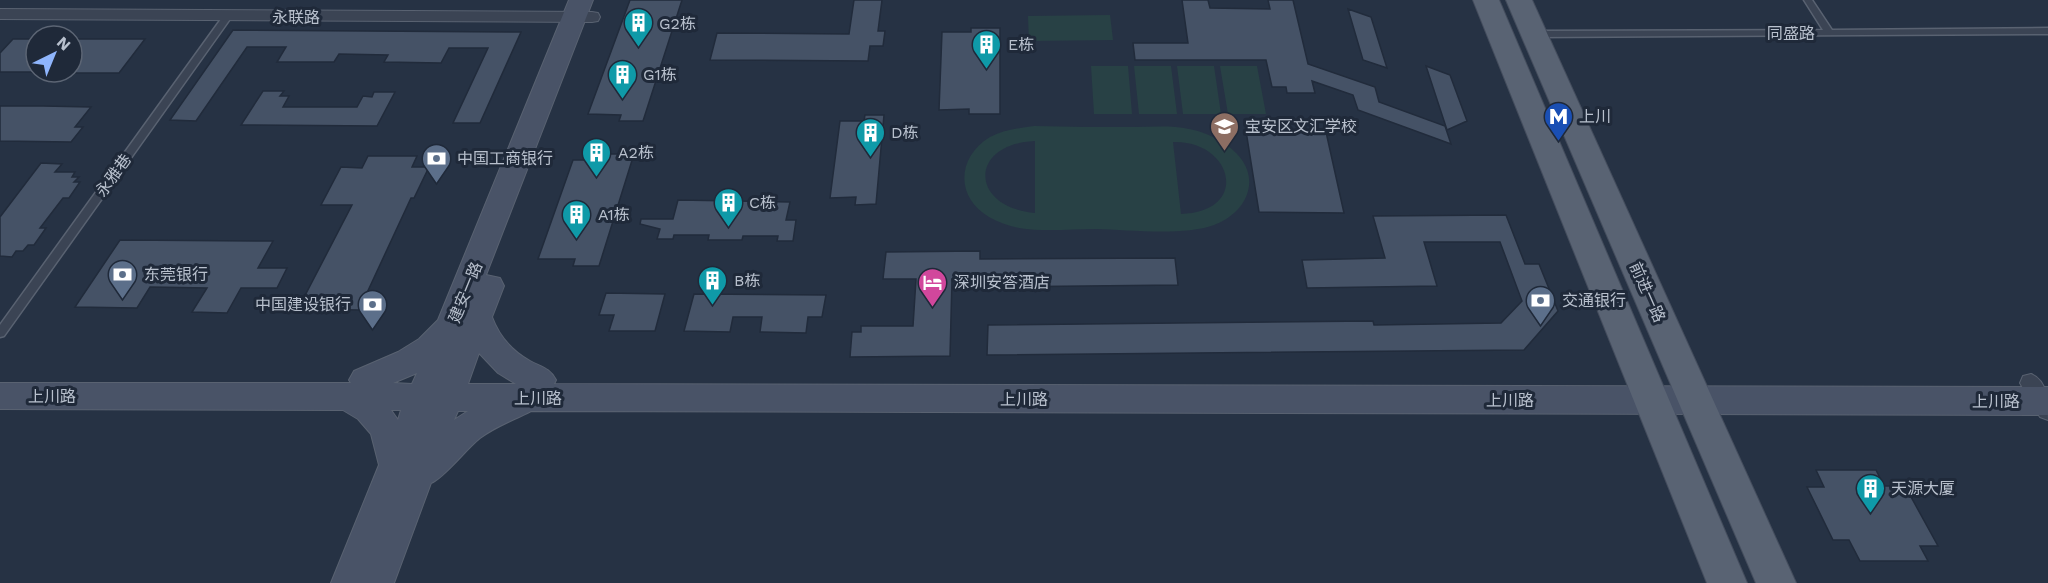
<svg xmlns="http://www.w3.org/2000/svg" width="2048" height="583" font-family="'Work Sans','Noto Sans SC',sans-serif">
<rect width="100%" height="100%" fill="#263244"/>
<!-- green -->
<path fill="#284145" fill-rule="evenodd" d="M1110,15l3,25 -84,1 -1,-25z
M1091,66h37l4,48h-38z
M1134,66h37l6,48h-38z
M1177,66h37l7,48h-38z
M1220,66h37l9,48h-38z
M1034,126c33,1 67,1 100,1 18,0 37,-2 55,2 27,5 68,28 59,62 -4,16 -18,28 -34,34 -30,11 -84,5 -118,4 -25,0 -52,3 -77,-1 -10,-2 -21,-6 -30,-11 -34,-20 -32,-60 1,-80 13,-7 29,-9 44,-11zM1034,141h1v72c-65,-6 -67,-68 -1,-72zM1173,142c60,-2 78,70 8,72z"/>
<!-- building -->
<path fill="#455266" stroke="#212b3b" stroke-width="1.5" d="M630,0h52l-39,121h-24l2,-6 -33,-1z
M854,0h28l-4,31h7l-2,15h-13l-2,15 -158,-1 7,-27 132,1z
M1182,0h26l2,8 60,1 -2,-9h25l15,64 67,23 4,15 66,24 6,18 -93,-34 -5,-15 -41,-14 3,12h-28l-1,-6h-14l-6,-27h-131l-2,-17h55z
M1348,9l23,8 16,51 -24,-8z
M971,28h29v86h-31v-5l-30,1 3,-78h29z
M233,30l288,2 -41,91h-27l35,-75h-39l-8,15 -57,-1 4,-7 -49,-1 -5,8h-57l9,-15h-39l-51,74 -26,-1z
M13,39h23v33h-36v-19z
M72,39h73l-26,34h-61l14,-1z
M1426,66l24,9 17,46 -20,9z
M263,91h21l-4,5h9l-6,11h74l6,-11 9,1 2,-5h21l-18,34 -136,-1z
M0,106h43l48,1 -16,20h8l-12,15 -71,-1z
M865,115h19l-8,89 -21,1 1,-8 -26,1 10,-77h24z
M1246,131l80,1 18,81 -85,-1z
M610,154h24l-35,112h-26l2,-7h-37l35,-99h35z
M368,156h49l-5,11h17l-15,31h-3l-52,112 -61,-1 54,-104h-31l20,-38 21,1z
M41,163l21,1 -7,8h20l-3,5h7l-5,5h6l-11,16h-6l-23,30h6l-12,17h-6l-5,6h-7l-4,6 -12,-1v-39z
M678,200l112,2 -4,18h10l-3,21h-16l1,-5h-35l-1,4h-34l1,-5h-35l-1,4h-16l3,-10 -20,-5 1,-5h32z
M1506,215l19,49h14l19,47 -34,39 -537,5 1,-30 385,-4 1,4 127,-2 21,-22 -22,-59h-76l13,44 -130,2 -5,-28 83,-2 -12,-42z
M120,240l153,1 -15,27h29l-10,20h-36l-14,25 -35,-1 15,-24 -57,-1 -13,21 -62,-1z
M980,251v8l195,-1 3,27 -186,2v-8h-40l-2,77 -100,1 2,-25h9v-6h52l3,-47h-33l3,-27z
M606,293l59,1 -10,37h-46l5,-16h-15z
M694,294l132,1 -4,22h-14l-2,16 -46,-1 2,-15h-29l-3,15 -46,-1z
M1816,470h60l8,16h21l33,60h-18l8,15h-68l-11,-21h-16l-26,-53h17z"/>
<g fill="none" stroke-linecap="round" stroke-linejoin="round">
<defs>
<path id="service" d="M1804,0h8l20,30 216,-2v6l-513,3 -4,-3 4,-3 288,-1z
M227,14l3,1v4l-226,317 -4,1v-12l224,-310z"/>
<path id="minor" d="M0,9l592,3 6,1 2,4 -2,4 -6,1 -592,-3z
M2031,374c17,7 17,28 17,46l-8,-3 -20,-34 3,-7z"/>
<path id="secondary" d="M569,0h24l-107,275 14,3 4,8 -12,31c7,19 20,34 38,44 11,6 20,7 26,19l-2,4 1494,3v28l-1517,-4c-17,9 -35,15 -51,27 -14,11 -36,40 -49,45l-37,100h-63l48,-118 -8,-31 -13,-15 -15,-9 -343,-1v-26h351l-2,-3 5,-9 44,-19 21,-13 19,-19zM479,353l19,20 18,11h-48zM417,373l-5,11 -19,-1zM391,410h10l-3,10zM458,411h10l-14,9z"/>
<path id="primary" d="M1473,0h26l248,583h-40z
M1506,0h26l264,583h-40z"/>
</defs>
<!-- service casing -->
<use href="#service" stroke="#596271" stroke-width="3"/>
<!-- minor casing -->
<use href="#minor" stroke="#596271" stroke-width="2"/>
<!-- secondary casing -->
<use href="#secondary" stroke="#596271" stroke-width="2"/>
<!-- primary casing -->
<use href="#primary" stroke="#444d5d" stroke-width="2"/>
<!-- service -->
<use href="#service" fill="#3b4454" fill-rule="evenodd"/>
<!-- minor -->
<use href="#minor" fill="#3b4454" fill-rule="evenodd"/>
<!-- secondary -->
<use href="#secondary" fill="#495367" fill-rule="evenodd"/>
<!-- primary -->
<use href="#primary" fill="#596373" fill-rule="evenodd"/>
</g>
<!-- icons -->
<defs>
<symbol id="building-pin" viewBox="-11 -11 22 30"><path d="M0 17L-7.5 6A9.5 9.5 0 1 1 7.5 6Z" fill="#0f9aa8" stroke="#1f2939"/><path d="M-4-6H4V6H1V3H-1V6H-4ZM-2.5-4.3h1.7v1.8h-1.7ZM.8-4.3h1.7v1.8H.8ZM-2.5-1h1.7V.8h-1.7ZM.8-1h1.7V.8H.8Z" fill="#fff"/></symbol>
<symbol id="metro-pin" viewBox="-11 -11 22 30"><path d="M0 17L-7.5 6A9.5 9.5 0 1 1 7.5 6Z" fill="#1a4fb4" stroke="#1f2939"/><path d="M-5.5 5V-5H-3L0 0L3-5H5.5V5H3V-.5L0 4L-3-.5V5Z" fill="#fff"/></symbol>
<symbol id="school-pin" viewBox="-11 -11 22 30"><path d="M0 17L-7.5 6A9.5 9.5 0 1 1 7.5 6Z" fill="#8d6e63" stroke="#1f2939"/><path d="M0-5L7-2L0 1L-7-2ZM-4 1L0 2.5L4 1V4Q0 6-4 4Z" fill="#fff"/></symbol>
<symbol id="bank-pin" viewBox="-11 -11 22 30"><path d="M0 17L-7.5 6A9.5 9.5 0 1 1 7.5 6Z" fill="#5c6f8a" stroke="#1f2939"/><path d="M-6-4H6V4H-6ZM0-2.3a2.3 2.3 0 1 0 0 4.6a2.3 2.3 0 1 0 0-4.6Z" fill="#fff"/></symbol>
<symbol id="hotel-pin" viewBox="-11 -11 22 30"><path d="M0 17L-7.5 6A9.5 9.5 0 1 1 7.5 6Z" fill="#d1479c" stroke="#1f2939"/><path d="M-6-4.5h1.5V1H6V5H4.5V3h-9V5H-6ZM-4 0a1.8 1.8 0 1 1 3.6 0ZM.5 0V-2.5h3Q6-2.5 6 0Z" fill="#fff"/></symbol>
</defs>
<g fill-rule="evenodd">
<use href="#building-pin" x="622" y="6" width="33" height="45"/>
<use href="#building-pin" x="970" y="28" width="33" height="45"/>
<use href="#building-pin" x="606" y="58" width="33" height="45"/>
<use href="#metro-pin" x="1542" y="100" width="33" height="45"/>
<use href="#school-pin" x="1208" y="110" width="33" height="45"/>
<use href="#building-pin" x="854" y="116" width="33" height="45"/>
<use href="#building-pin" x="580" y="136" width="33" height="45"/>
<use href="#bank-pin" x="420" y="142" width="33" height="45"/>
<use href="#building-pin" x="712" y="186" width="33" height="45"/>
<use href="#building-pin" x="560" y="198" width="33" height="45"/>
<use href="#bank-pin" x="106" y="258" width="33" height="45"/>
<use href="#building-pin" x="696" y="264" width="33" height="45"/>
<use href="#hotel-pin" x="916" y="266" width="33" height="45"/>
<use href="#bank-pin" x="1524" y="284" width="33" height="45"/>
<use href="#bank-pin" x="356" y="288" width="33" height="45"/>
<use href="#building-pin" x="1854" y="472" width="33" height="45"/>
</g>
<g text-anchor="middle" stroke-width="6" stroke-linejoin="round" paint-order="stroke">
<!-- street labels -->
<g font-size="16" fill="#b8c0cd" stroke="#1f2939">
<text x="296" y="23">永联路</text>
<text x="1791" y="39">同盛路</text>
<text transform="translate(113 175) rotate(-54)" y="6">永雅巷</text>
<text transform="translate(465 292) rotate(-68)" y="6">建安一路</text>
<text transform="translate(1648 292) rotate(66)" y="6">前进一路</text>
<text x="52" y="402">上川路</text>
<text x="538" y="404">上川路</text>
<text x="1024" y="405">上川路</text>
<text x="1510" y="406">上川路</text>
<text x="1996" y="407">上川路</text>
</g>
<!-- poi labels -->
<g font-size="16" fill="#b8c0cd" stroke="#1f2939" text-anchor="start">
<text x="659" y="29">G2栋</text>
<text x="1008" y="50">E栋</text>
<text x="643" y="80">G1栋</text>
<text x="1579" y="122">上川</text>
<text x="1245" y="132">宝安区文汇学校</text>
<text x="891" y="138">D栋</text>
<text x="618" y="158">A2栋</text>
<text x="457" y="164">中国工商银行</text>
<text x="749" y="208">C栋</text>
<text x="598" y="220">A1栋</text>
<text x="144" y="280">东莞银行</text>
<text x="734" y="286">B栋</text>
<text x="954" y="288">深圳安答酒店</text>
<text x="1562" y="306">交通银行</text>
<text x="351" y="310" text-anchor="end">中国建设银行</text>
<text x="1891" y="494">天源大厦</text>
</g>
</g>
<!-- north arrow -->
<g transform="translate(54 54) rotate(43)"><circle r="28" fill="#1f2939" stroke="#5c6574" stroke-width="1.5"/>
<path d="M0-4.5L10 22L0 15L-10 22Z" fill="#8fb5fc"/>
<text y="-9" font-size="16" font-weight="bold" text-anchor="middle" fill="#b8c0cd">N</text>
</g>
</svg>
